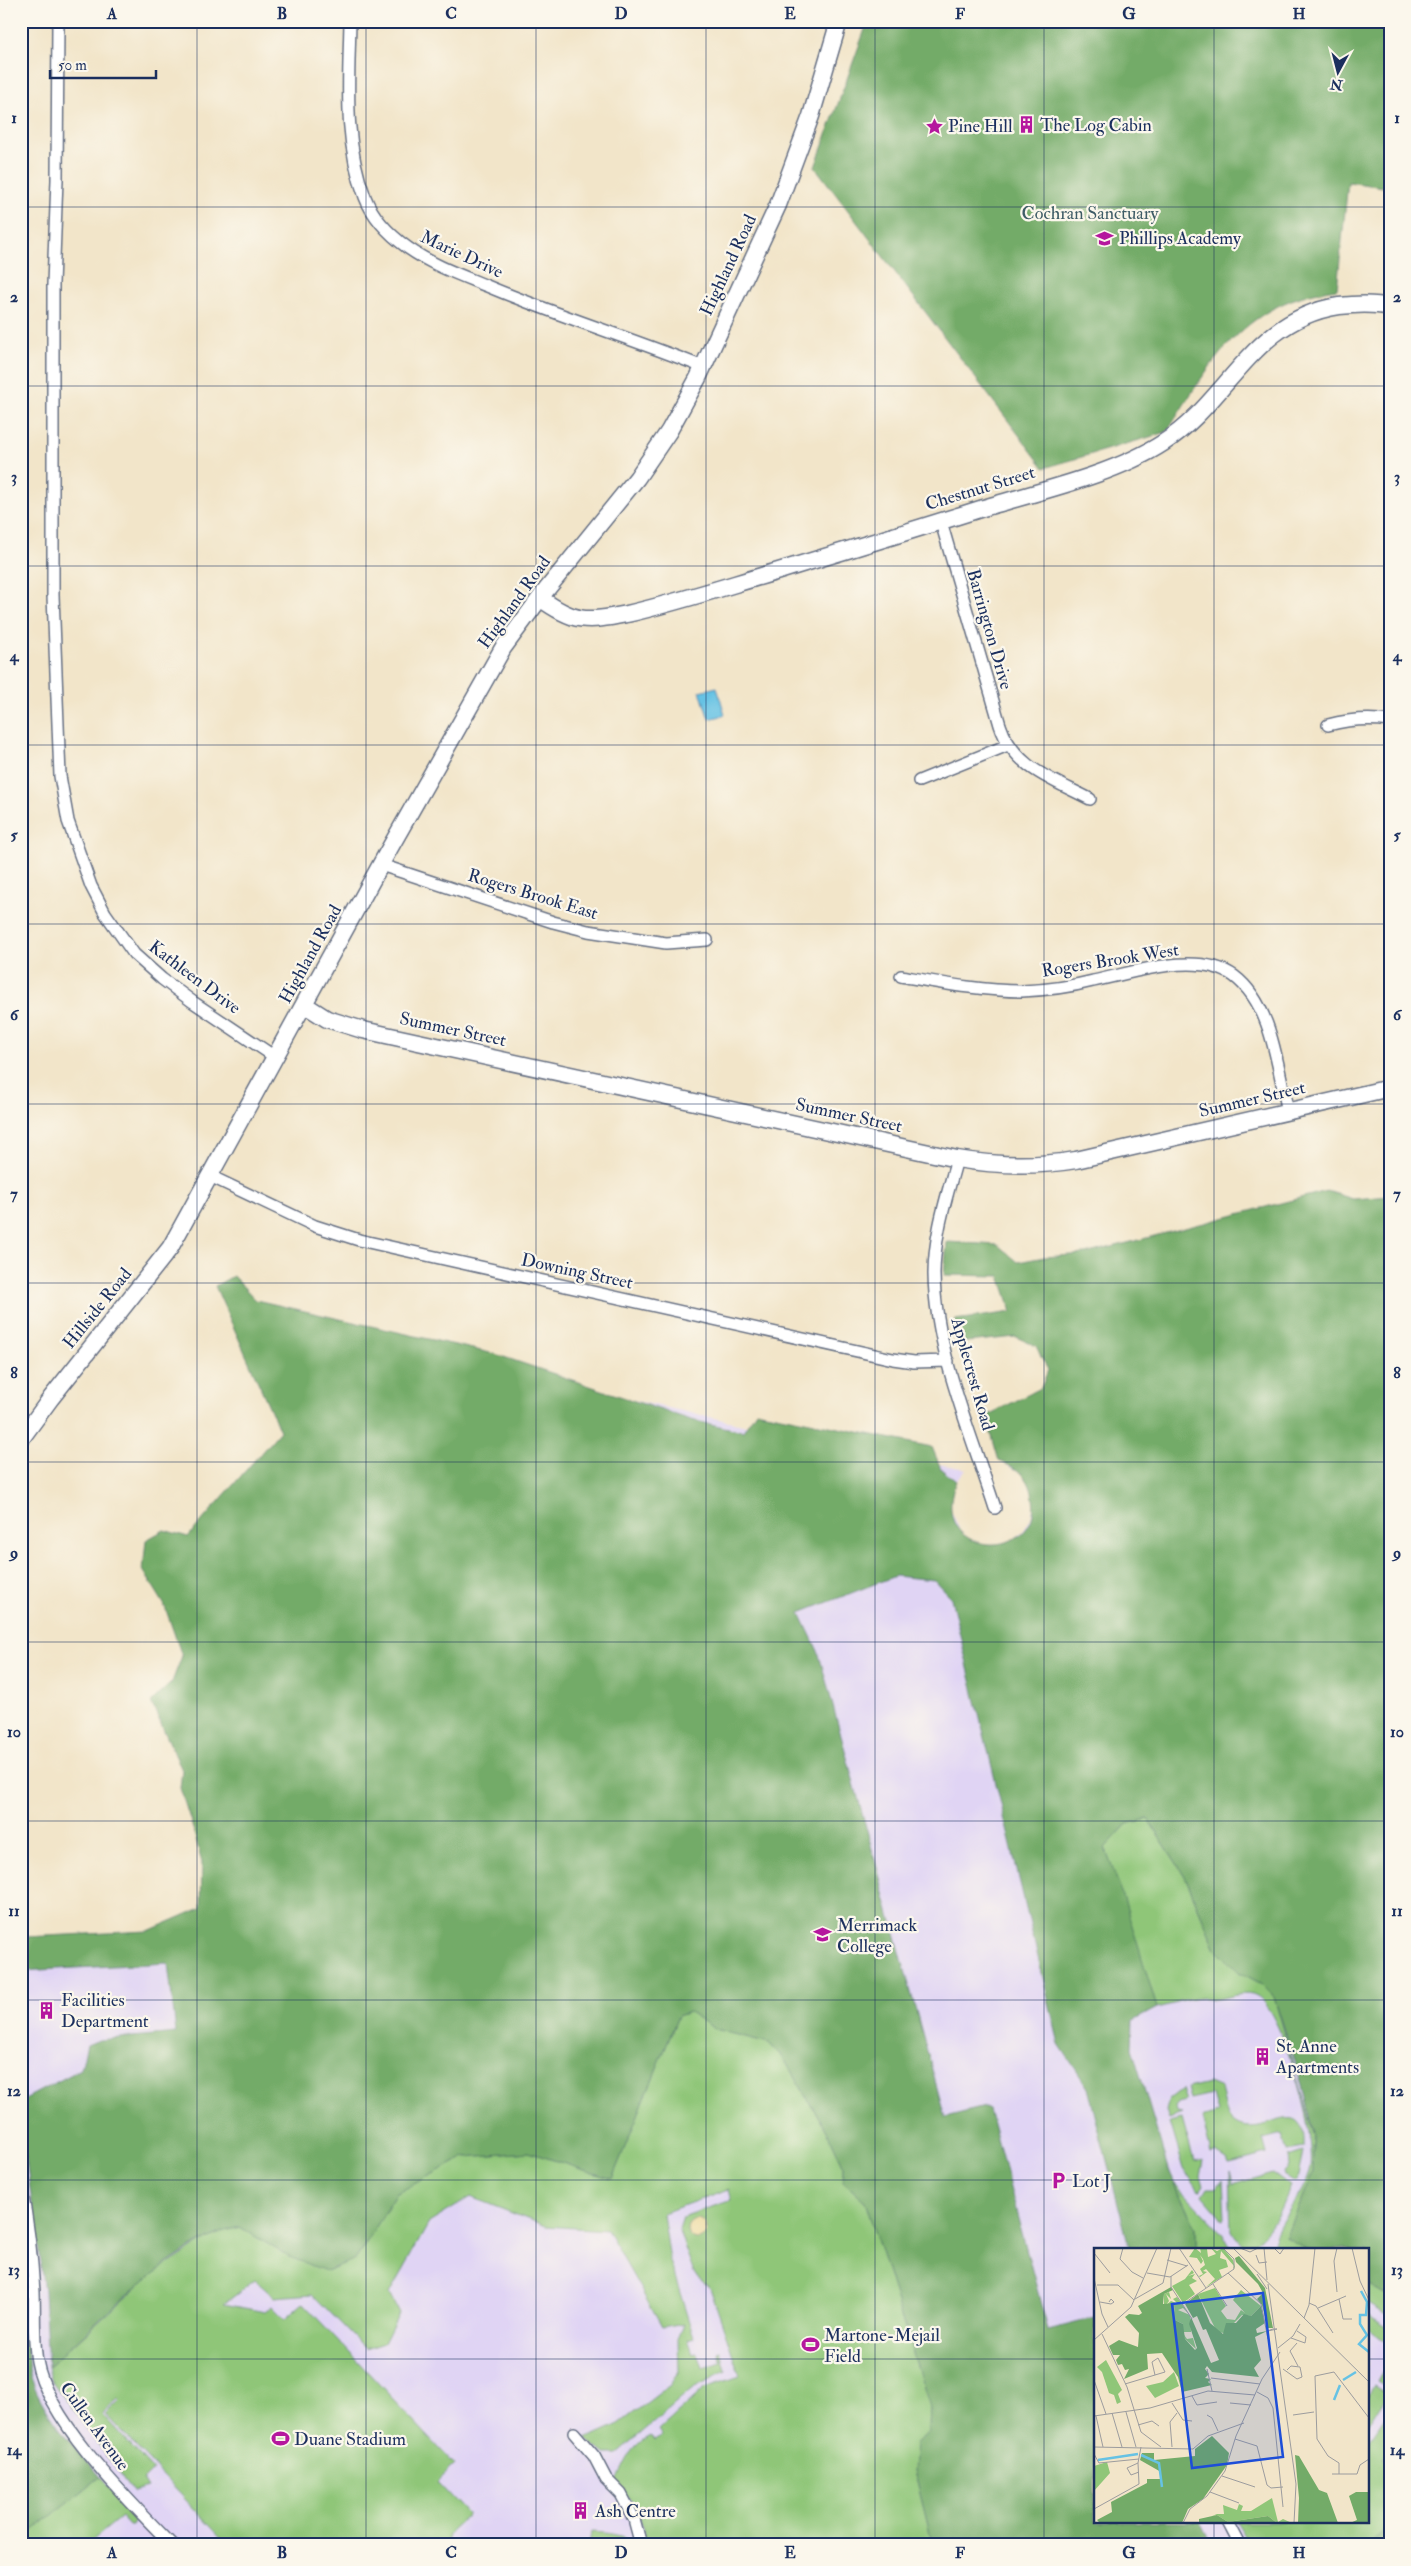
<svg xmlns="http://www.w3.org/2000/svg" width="1411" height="2566" font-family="'IM FELL Double Pica',serif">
<rect width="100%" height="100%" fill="#fbf7ec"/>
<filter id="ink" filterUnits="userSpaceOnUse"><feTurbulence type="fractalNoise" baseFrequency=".02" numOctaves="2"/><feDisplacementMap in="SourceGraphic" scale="10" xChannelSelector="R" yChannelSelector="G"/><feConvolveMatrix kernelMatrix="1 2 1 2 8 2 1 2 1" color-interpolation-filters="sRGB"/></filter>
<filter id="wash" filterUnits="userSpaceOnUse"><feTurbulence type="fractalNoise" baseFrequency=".0096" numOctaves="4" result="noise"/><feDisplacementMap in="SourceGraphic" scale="20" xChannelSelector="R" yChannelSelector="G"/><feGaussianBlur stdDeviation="1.12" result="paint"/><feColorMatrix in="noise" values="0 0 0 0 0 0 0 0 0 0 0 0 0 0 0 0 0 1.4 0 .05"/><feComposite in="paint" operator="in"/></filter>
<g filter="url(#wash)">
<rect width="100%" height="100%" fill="#f2e5c9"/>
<!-- built -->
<path fill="#e0d4f4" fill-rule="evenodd" d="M1390,1312v1233h-1369v-601l469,-19 -246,-610 621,136 101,18 -10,12 -5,12 -1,15 11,25 11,8 13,4h15l14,-6 10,-9 7,-12 3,-15 -2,-16 -6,-12 -27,-14zM1095,2250h272v272h-272z"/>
<!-- green -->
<path fill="#8fc678" stroke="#557a6b" d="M1148,1819l37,57 31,73 23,23 23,12 12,13 40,141v34l-28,65 22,13h-27l-8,-8c7,-26 30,-45 37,-71 9,-28 -27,-160 -53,-174 -11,-7 -28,1 -41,2 -5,1 -9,-2 -14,-1 -15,1 -31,7 -45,10l-52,-161 22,-23z
M689,2012l26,17 54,14 15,16 46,77 13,29v17l22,19 65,206 -1,25 -15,38 19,75h-258l-2,-6 -26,6 -10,-36 -22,-26c9,-20 15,-37 35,-47l4,5 9,-5 -4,-6 46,-42 35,-12 -30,-88 -15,-13 -17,-46 4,-12 50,-17 -3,-11 -66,24 7,48 24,77 -6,2 5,14 5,-1 5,15 19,-6 -4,-10 3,-1 5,20 -31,16 -78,67h-12l-19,-15 33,-15 51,-39 9,-14 -1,-31 6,-17 -22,4 -55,-97 -62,-4 -74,-29 -42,26 -40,71 10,19 -15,30 -18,6 -54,-55 -38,3 -19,-17 -31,24 41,8 7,-6 13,13 18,-16 152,162 -18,17 31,33 -20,19v11h-220l-123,-131 15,-14 -2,-1 -16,15 51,56 -10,10 5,8 -15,4 -81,-111 -4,-14 102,-91 68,-44 22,-5 49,30 67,2 41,-66 68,-36 64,-5 83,27 66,-163z
M1209,2083l12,5c2,9 4,23 9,30 26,31 77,-34 74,30l-17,3 -5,-17 -19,5 4,15 -38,10 -2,-5 -11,-7 -5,1 -9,-35 15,-5 -5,-18 -22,5 -3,-12z
M1182,2089l4,12 -8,2 -2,5 1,5 5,1 -13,5 -3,-8 3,-12z
M1182,2119l12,43 9,-2 -3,17 3,8 -4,6 -15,-22 -14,-47z
M1303,2152l-5,23 -4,7 -9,-6 -1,-4 5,-5 -1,-10z
M1229,2173l3,12 41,-12 17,13c-10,22 -19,55 -47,59l-12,-14z
M1223,2180l2,38 -2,1 -21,-24 5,-8h8z
M1175,2183l47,49 10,18h-36v-21z
M1367,2284l23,13v20l-23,-14z
M1367,2314l23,14v16l-23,-17z
M1388,2364l2,1v24l-12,-7z
M1375,2386l13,8 -21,31v-27z
M1390,2410v36l-7,13 7,14 -2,53 -23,19h-61l-32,-8 -17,-1 -9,4 -11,-18h132v-78z
M100,2477l33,38 2,6 -3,5h-3l-8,-9 -34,28h-66l3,-8z
M591,2532c17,1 29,2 44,10v3h-46z"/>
<!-- forest -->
<path fill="#73ab68" stroke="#476d63" d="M868,21h522v167l-42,-6 -11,107c-91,11 -125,71 -170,143l-123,36 -229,-301z
M1327,1191l26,8 37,-3v1101l-23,-13v-34h-59l-22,-13 28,-65v-34l-12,-53 -28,-88 -12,-13 -23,-12 -23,-23 -31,-73 -37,-57 -21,5 -22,24 19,51 33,109 -24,13 -1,27 36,121 28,60v21h-66l-42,-162 -29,-44 -108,-446 -17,-18 -39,-4 -95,37 18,38 127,466 40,-10 4,2 59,221 47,-12v204h106l11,23h-279l-19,-75 2,-27 13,-11 1,-25 -65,-206 -22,-19v-17l-13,-29 -46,-77 -15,-16 -54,-14 -26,-17 -11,4 -66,163 -83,-27 -64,5 -68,36 -41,66 -30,12 -37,-14 -49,-30c-64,14 -142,96 -192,140l-4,-76 -23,-168v-22l60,-32 6,-24 12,-5 77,-7 -8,-70 -147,8v-26l4,-8 123,-6 53,-23 1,-45 -7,-28 -15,-47 2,-18 -31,-68 21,-20 10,-26 -18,-52 -21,-34 3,-30 18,-10 24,7 92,-106 -65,-145 18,-10 23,24 239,54 196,66 52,11 13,-20 176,36 9,22 15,12c-31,80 88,82 77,17 -3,-22 -14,-29 -34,-37l-13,-45 55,-28 7,-18 -12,-24 -20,-9 -59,6 -2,-23 57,-8 -12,-36 -56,-1 3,-33 51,3 20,17 26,-5 41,-3z
M21,2218c4,27 8,55 8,83 1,24 -4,48 1,72 9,37 46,75 70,104l-79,63z
M1390,2524v21h-25l23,-19z"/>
<!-- sand -->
<path fill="#eeda9e" stroke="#84847e" d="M687 2229a10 10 0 1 1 20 0a10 10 0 1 1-20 0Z"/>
<!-- water -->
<path fill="#66c2e4" stroke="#4078a1" d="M717,687l8,28 -16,4 -9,-28z"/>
</g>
<g filter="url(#ink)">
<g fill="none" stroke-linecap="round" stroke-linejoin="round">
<defs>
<path id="street" d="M58,21l-1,159 -4,104v311l7,181 8,45 23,65 14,27 29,41 28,25 31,23 82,55
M350,21c-1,60 -7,119 15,176 8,21 25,38 43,51 24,17 52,27 79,38 71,30 144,52 216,81
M941,522l59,203c14,43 52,54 90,74
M1328,725c22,-6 40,-7 62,-4
M919,781l89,-36
M381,865l172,57 35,9 78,12 41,-3
M901,976c40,7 81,15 121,15 24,-1 48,-4 71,-10 40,-8 105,-31 141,-5 39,29 43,92 54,135
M957,1159c-10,37 -23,76 -23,115 1,77 38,162 61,234
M210,1176l105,50 44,14 534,119 21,3 34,-1
M21,2187c7,35 11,70 13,105 1,23 -1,46 3,69 10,59 93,141 135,184
M574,2433l20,23 12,23 15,15 13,25 7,26
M1228,2522l12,23"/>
<path id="secondary" d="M540,598c34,25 46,24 87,16 52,-12 103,-29 155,-44 66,-20 132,-40 198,-61 56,-17 134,-34 183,-66 65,-41 89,-124 176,-137 17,-2 34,-3 51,1
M305,1005l22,14 36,11 594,129c41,7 78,8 119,1l314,-72
M21,1439l30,-41 119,-150 217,-395 116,-205 40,-54 94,-116 32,-47 29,-53 80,-173 33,-89 28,-95"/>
</defs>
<!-- street casing -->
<use href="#street" stroke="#666f83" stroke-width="14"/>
<!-- secondary casing -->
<use href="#secondary" stroke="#666f83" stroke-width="19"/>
<!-- street -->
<use href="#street" stroke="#fff" stroke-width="11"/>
<!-- secondary -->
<use href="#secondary" stroke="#fff" stroke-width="16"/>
</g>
</g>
<!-- grid -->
<path fill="none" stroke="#1b2f5e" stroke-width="1" stroke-opacity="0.55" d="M197,21v2524M366,21v2524M536,21v2524M706,21v2524M875,21v2524M1044,21v2524M1214,21v2229M21,207h1369M21,386h1369M21,566h1369M21,745h1369M21,924h1369M21,1104h1369M21,1283h1369M21,1462h1369M21,1642h1369M21,1821h1369M21,2000h1369M21,2180h1369M21,2359h1074M1367,2359h23M1214,2522v23"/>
<!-- icons -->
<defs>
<symbol id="building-bare" viewBox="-9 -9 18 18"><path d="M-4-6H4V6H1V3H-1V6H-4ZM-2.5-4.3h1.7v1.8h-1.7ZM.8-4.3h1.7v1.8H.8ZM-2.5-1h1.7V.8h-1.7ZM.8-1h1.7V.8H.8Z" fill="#b5179e" stroke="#fbf7ec" stroke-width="2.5" paint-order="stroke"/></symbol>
<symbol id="sight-bare" viewBox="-9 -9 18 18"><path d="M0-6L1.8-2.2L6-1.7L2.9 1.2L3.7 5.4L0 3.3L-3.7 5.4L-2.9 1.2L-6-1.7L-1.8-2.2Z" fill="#b5179e" stroke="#fbf7ec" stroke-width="2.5" paint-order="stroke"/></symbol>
<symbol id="school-bare" viewBox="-9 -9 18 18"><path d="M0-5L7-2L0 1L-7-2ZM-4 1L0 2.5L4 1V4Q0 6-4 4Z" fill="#b5179e" stroke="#fbf7ec" stroke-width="2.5" paint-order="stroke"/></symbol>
<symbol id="university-bare" viewBox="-9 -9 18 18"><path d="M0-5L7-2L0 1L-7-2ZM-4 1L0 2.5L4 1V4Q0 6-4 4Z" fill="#b5179e" stroke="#fbf7ec" stroke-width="2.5" paint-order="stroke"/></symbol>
<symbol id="parking-bare" viewBox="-9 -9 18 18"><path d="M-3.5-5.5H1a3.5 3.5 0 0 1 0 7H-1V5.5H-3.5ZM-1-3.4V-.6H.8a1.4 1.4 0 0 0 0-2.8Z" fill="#b5179e" stroke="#fbf7ec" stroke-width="2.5" paint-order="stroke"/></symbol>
<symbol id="stadium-bare" viewBox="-9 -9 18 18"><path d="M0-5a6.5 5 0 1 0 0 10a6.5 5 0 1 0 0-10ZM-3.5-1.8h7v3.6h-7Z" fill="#b5179e" stroke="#fbf7ec" stroke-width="2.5" paint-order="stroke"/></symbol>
</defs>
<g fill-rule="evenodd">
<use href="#building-bare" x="1014" y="112" width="25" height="25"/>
<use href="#sight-bare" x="922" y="114" width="25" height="25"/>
<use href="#school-bare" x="1092" y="226" width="25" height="25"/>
<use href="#university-bare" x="810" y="1922" width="25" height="25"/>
<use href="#building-bare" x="34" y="1998" width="25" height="25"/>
<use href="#building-bare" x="1250" y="2044" width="25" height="25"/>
<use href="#parking-bare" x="1046" y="2168" width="25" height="25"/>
<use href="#stadium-bare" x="798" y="2332" width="25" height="25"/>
<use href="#stadium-bare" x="268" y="2426" width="25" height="25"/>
<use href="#building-bare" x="568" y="2498" width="25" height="25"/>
</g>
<g text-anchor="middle" stroke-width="4.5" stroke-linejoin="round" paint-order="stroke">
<!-- poi labels -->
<g font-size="18" fill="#1b2f5e" stroke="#fbf7ec" text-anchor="start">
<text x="1040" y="131">The Log Cabin</text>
<text x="948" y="132">Pine Hill</text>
<text x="1119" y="244">Phillips Academy</text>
<text x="837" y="1931">Merrimack<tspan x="837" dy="21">College</tspan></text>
<text x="61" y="2006">Facilities<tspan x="61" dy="21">Department</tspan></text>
<text x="1276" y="2052">St. Anne<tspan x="1276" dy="21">Apartments</tspan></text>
<text x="1072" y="2187">Lot J</text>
<text x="824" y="2341">Martone-Mejail<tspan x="824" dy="21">Field</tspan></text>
<text x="294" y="2445">Duane Stadium</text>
<text x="595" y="2517">Ash Centre</text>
</g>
<!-- park labels -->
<g font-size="18" fill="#3e5c66" stroke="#fbf7ec">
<text x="1090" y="219">Cochran Sanctuary</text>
</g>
<!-- street labels -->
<g font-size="18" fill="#1b2f5e" stroke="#fbf7ec">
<text transform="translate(462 254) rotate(25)" y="6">Marie Drive</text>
<text transform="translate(728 265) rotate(-65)" y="6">Highland Road</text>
<text transform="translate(980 488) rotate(-17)" y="6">Chestnut Street</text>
<text transform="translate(514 602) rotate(-54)" y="6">Highland Road</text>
<text transform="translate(990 629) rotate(74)" y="6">Barrington Drive</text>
<text transform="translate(533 894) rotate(17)" y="6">Rogers Brook East</text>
<text transform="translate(310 954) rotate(-61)" y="6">Highland Road</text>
<text transform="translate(1110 960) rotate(-9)" y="6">Rogers Brook West</text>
<text transform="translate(195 977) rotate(37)" y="6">Kathleen Drive</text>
<text transform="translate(453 1029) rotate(12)" y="6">Summer Street</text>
<text transform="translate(1252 1099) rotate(-13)" y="6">Summer Street</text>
<text transform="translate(849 1115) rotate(12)" y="6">Summer Street</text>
<text transform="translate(577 1271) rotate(12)" y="6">Downing Street</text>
<text transform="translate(97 1308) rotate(-51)" y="6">Hillside Road</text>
<text transform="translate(973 1374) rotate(74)" y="6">Applecrest Road</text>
<text transform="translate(95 2426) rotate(54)" y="6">Cullen Avenue</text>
</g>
</g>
<!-- overview -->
<g transform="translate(1094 2248)">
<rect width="275" height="275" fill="#f2e5c9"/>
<path d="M101,0l6,5 -1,-5h9l-2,1 1,8 8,-3 -5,-6 6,3 6,-3 10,12 2,7 -2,2 1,-3 -13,-15 -1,7 6,2 2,7 -9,3 3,7 -16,10 9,-8 -9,-10 -3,2 4,1 -7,5 -5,-4 4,3 4,-2 -3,-5 5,-4 -2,-6 -3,-4 3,6 -2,3 -4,-6 -8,-1zM98,22l2,3 -6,3 7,-2 -3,4 5,3 -8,4 6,9 -12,9 -11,-17 13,-7zM121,40l11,18 -5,5 6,8 8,1 6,-10 4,3 -12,-13 8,-10 20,16 -10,10 -9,-1 -18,18 -7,-1 -19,-38zM75,44l2,7 -5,-5 3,7 -3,4 5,-4 7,3 -5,-5 4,-2 11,16 -5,-5 -5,2 12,5 1,17h-9l5,7 6,-1 3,11 -11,-10 -3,-8 1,-7 -10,-5 2,-14 -4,-1 -5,2 -2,-1v-11zM12,112l16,30 -4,4 3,8 -4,2 -3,-9 -5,-2 -7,-21 -5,-5zM80,124l5,14 -24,12 -9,-12 17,-4zM13,214l3,11 -16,18v6v-31zM178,250l6,24 5,-3 9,4h-15l-9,-7 -40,6 -11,-7 -5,1 5,-2h7l-1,-9 14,5 2,-6 4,2 -2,5h10z" fill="#8fc678"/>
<path d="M145,8l26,32 8,40h-5l-6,-23 -5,-6 6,-6 -5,-9 -22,-22 -1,-4zM77,39l2,3 -9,4 -1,10 12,-1 -2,16 10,5 2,15 10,11 2,-2 -8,-24 2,-7 20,46 8,-3 -13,-31 -3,1 -6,-14 -4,2 -8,-14 13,-10 12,29 13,11 3,-11h10l8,-9 7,2 10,-10 4,17 -9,6 1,4 10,-2 -12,6 6,23 -7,8 5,9 -47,-5 -5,-6 -2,3 4,5 -4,4 6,1 -3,3 4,3 -30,7 -4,-15 -16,-24 -15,1 1,15 -24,10 5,-10 -4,1 -3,-6 -4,1 -2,-5 4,-5h-7l-4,-9 10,-6 19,7 1,-14 -14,-16 4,-3 10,1 3,-2 -4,-7zM118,188l17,17 -2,12 -24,34 -15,10 -6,14h-82l-3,-3 15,-8 -1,-10 36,-19v-4h14v-7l-21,-12 2,-7h12v7l41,-4v-7zM201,207l4,1 20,34 8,3 11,30h-40l1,-25zM262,244h13v31h-19l7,-3 -8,-24zM123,267l11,7 40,-6 9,7h-78v-4z" fill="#73ab68"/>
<path fill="none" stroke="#66c2e4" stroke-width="2.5" d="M267,43l6,11 -1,13h-6v9l7,11 -8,9 10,8M249,132l13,-8M240,152l6,-15M47,207l18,8 3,24M4,212l40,-6"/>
<path fill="none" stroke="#9c9c9e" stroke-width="1" d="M29,0l-3,11 12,13 11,6M85,0l27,40M129,0l11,11M139,0l136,134M146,0l10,4 8,-4M170,0l3,32M180,0l6,6 4,-6M243,0l-3,13 3,31M258,0l8,33 9,19M0,5l16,20M162,7l3,8 8,-1M73,12l20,6M53,25l23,4 18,-12M134,25l33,31 7,35M163,26l10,15M77,28v11l21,32M0,30l8,36 6,13M119,36l14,22M174,36l28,200 -2,39M3,37h21l16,15M41,51l28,-16 8,-35M245,51l4,20h9M6,54l11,2 3,-2 -3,-3 -2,3M215,55l7,3 17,27M89,56l51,-35v-10M224,60l28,-12M210,70l5,-13 6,-57M179,81h4l-9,2 2,-1zM8,86l25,53 14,45 20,15M197,90l14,5 1,-6 -9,-6M0,92l37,-33 26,-59M203,95l-7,8 8,15M184,100l15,-12 7,-12M113,121l5,22M189,121l14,10M193,122l4,-4 9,1 2,10 -5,2M117,130l49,6M0,132l12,34M31,136l40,-12 -7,-14 -6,4 3,13M163,144l11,6 5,10 10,99M98,148l5,9 20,-3M78,155l11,17 9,1M136,155l21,2M32,164l10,35M18,165l10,34M113,167l5,3 6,13M199,167l21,-3M0,168l56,-8 58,-17 47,4M2,168l7,31M44,177l14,-4 7,5M141,191l22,7 10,39 4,3 12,-1M0,199l99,2 15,-13 36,-13M78,199l-2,-25 7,-9M0,206l5,9 40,-4M44,215l-11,5 4,7 8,-3M238,226h25l3,-9 9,-6M245,226v-11l-11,-7 -11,-17 -2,-63 19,-4 35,46M128,228l33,11M116,244l29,11M0,261l45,-25 -1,-21 3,-16M89,275l7,-14 17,-13 18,-25 11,-35 26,-57 18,-27"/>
<path fill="#1d4ed8" fill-opacity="0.15" stroke="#1d4ed8" stroke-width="2.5" d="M169,45l20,164 -91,11 -20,-164z"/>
<rect width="275" height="275" fill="none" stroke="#1b2f5e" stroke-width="2.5"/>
</g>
<!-- margin -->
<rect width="1411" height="2566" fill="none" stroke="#fbf7ec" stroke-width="55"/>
<!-- north arrow -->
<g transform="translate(1338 72) rotate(187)" stroke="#fbf7ec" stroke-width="4" paint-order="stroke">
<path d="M0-4L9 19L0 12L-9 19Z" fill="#1b2f5e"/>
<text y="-8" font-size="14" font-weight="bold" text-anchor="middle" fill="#1b2f5e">N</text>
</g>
<!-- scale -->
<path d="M50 70v8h106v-8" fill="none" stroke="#1b2f5e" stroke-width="2.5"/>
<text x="58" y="70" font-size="15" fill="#1b2f5e" stroke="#fbf7ec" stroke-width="4" paint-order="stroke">50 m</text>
<rect x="28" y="28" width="1356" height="2510" fill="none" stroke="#1b2f5e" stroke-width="2"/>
<g font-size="16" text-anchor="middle" font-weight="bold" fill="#1b2f5e">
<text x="112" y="19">A</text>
<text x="282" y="19">B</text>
<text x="451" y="19">C</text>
<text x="621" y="19">D</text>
<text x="790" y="19">E</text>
<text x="960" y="19">F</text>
<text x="1129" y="19">G</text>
<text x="1299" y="19">H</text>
<text x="14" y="123">1</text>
<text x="1397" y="123">1</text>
<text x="14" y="302">2</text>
<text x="1397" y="302">2</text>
<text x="14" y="482">3</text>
<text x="1397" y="482">3</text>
<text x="14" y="661">4</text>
<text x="1397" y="661">4</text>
<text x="14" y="840">5</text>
<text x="1397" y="840">5</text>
<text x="14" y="1020">6</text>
<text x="1397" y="1020">6</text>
<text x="14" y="1199">7</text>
<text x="1397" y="1199">7</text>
<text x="14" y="1378">8</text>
<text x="1397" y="1378">8</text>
<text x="14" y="1558">9</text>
<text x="1397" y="1558">9</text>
<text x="14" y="1737">10</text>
<text x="1397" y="1737">10</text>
<text x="14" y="1916">11</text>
<text x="1397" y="1916">11</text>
<text x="14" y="2096">12</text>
<text x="1397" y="2096">12</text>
<text x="14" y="2275">13</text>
<text x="1397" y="2275">13</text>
<text x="14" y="2455">14</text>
<text x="1397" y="2455">14</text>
<text x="112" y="2558">A</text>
<text x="282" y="2558">B</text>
<text x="451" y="2558">C</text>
<text x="621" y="2558">D</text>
<text x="790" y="2558">E</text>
<text x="960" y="2558">F</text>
<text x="1129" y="2558">G</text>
<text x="1299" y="2558">H</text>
</g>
</svg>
